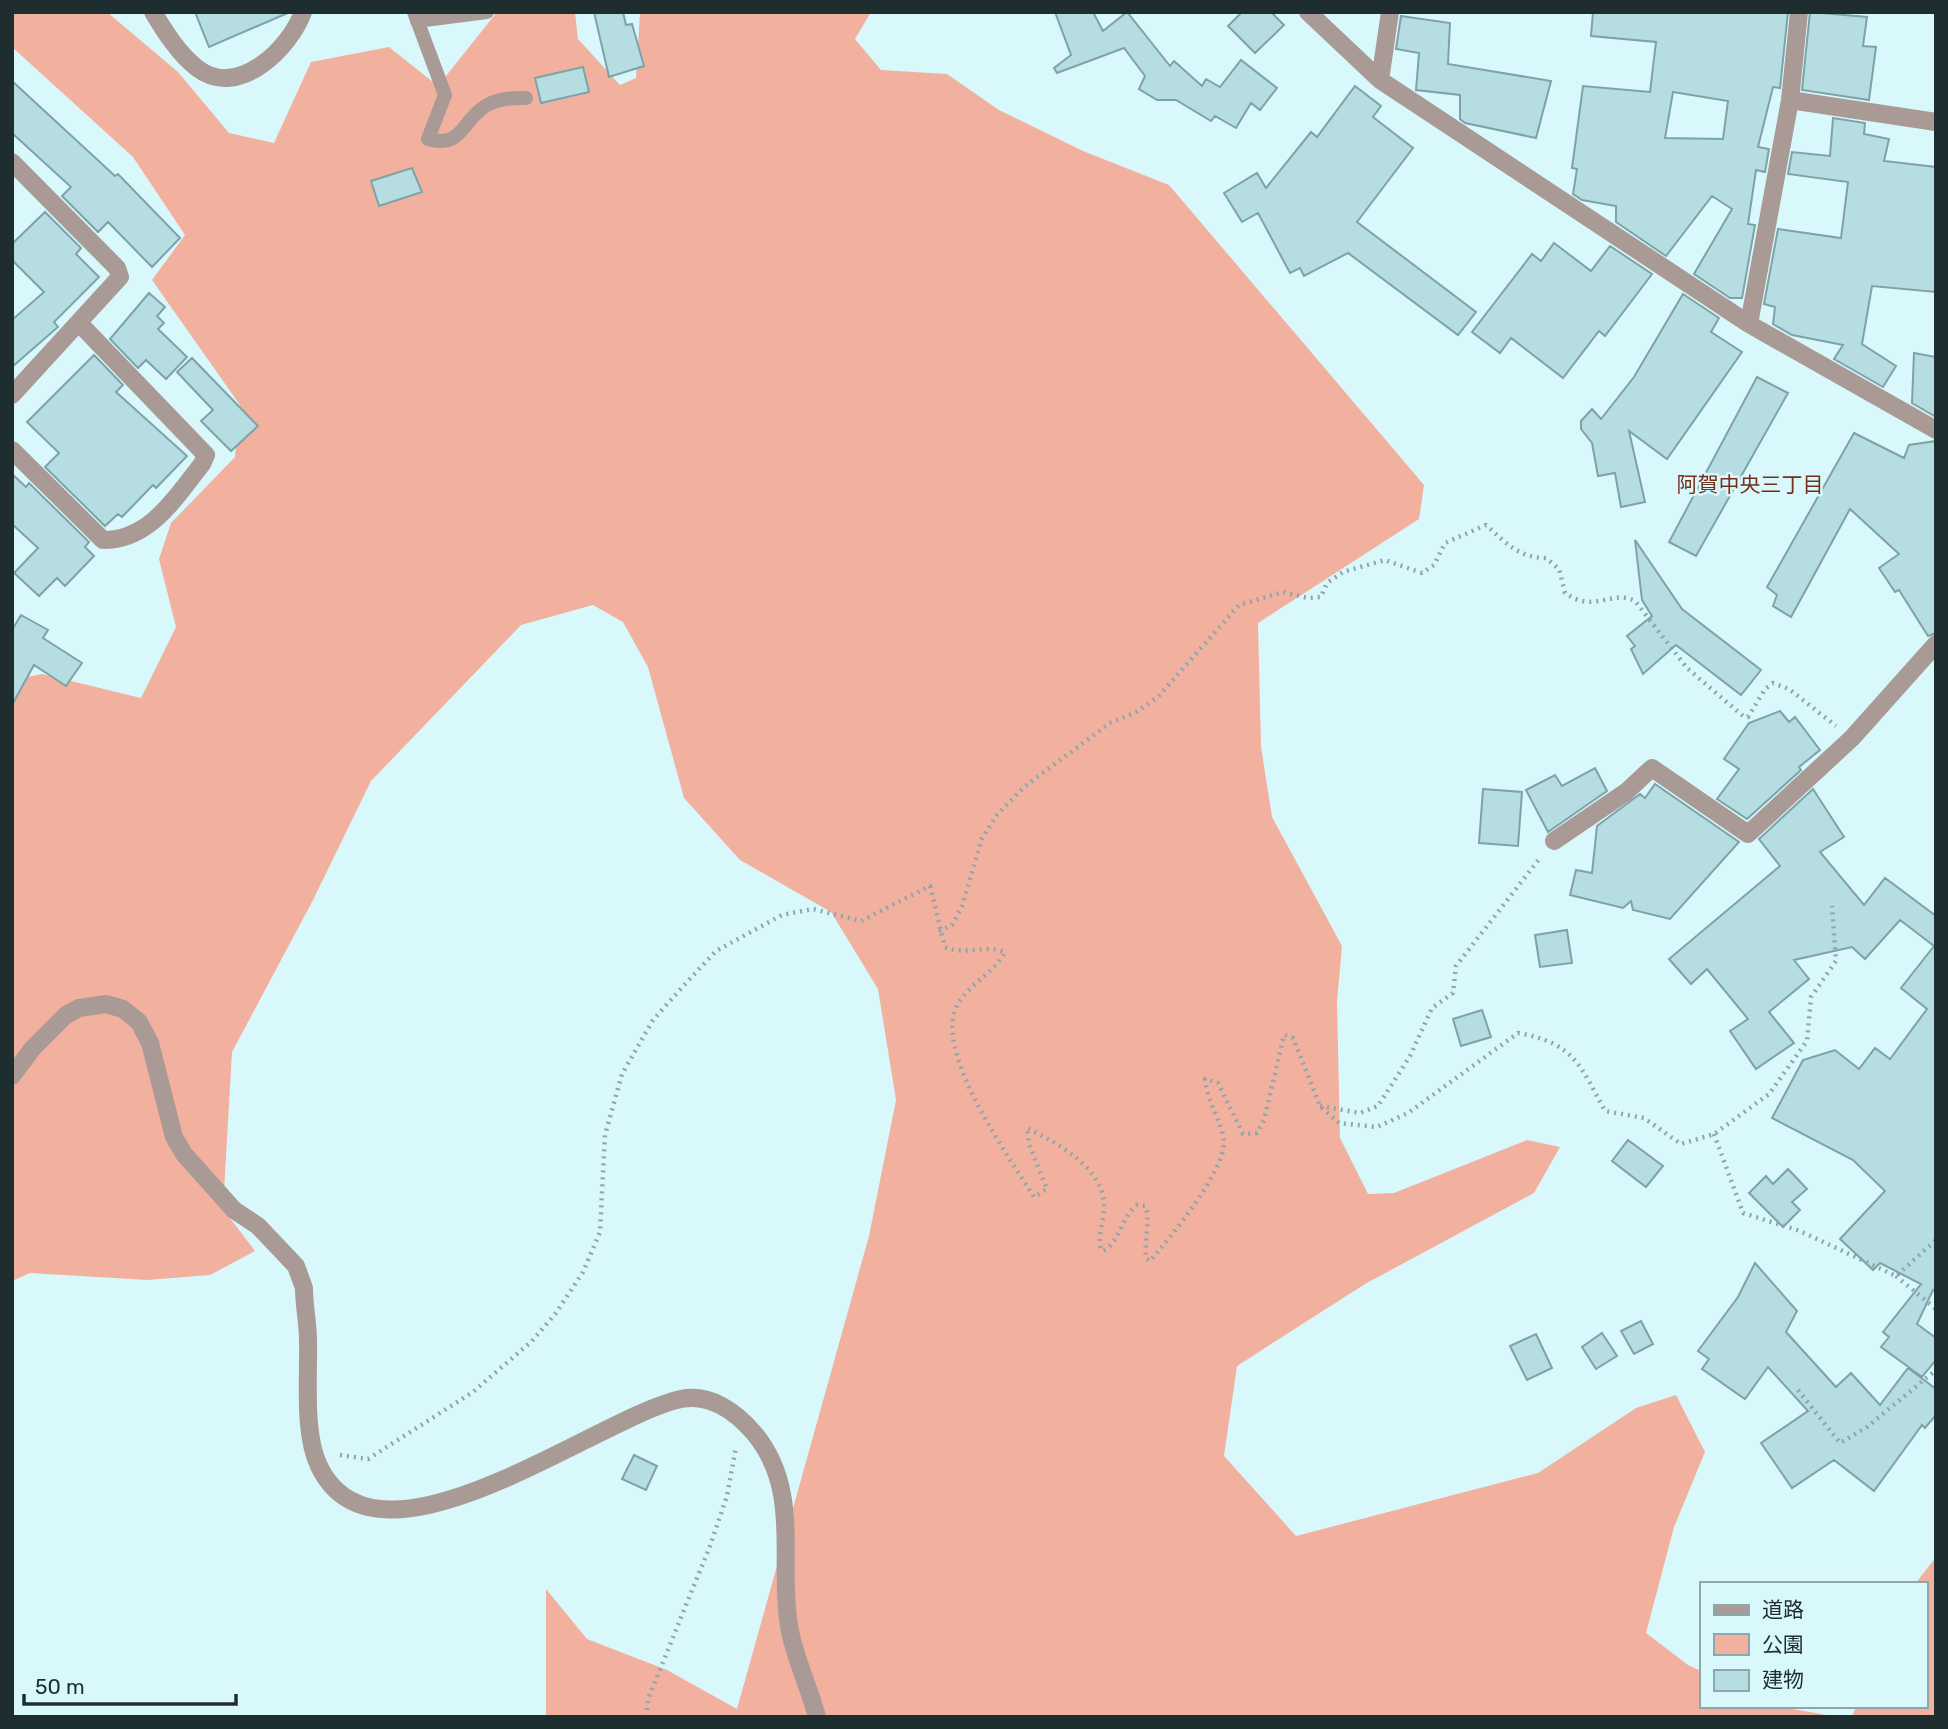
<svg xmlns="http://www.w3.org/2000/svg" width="1948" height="1729" font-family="Rubik,'Noto Sans JP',sans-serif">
<rect width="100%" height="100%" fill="#d9f8fc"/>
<!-- green -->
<path fill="#f2b19e" d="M12,12h95l71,60 51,61 45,10 37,-81 78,-15 49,39 59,-74h78l3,27 42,46 16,-7 4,-66h231l-16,27 26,31 66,4 52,36 84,41 86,34 255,300 -5,34 -161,104 3,124 11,70 70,129 -5,56 3,136 28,56 26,-1 133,-53 33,7 -26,46 -169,91 -128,82 -13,90 72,80 242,-63 98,-65 40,-13 29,57 -31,75 -28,106 42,32 13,6v35h76l61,11h-1292v-128l41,50 80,31 70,39 132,-473 27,-136 -18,-111 -47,-77 -91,-52 -56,-62 -36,-131 -25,-45 -30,-17 -72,20 -150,156 -58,119 -81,152 -9,157 32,42 -45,24 -63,5 -117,-7 -18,8v-601l30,-6 99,24 35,-71 -17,-68 12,-36 64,-66 5,-52 -88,-125 33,-45 -52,-78 -121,-110z
M1936,1557v160h-84l4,-11h69v-122h-10z"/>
<!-- building -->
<path fill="#b5dde2" stroke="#7da3a8" stroke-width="2" fill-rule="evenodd" d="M195,12h95l-81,35z
M594,12h29l3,13 6,-1 12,42 -35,11z
M1055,12h38l10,19 24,-19 43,54 4,-5 28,25 4,-7 14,8 21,-27 36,28 -17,22 -9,-7 -15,25 -21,-12 -4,5 -35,-21h-19l-18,-11 6,-13 -21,-28 -67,25 -3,-5 17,-13z
M1242,12h29l13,13 -29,28 -27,-27z
M1593,12h195l-8,76 -7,-1 -15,60 11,2 -4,23 -9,-2 -8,54 7,1 -13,73h-12l-36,-24 38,-65 -20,-13 -46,60 -50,-34v-16l-34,-6 -9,-6 4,-25 -5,-1 11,-82 67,6 6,-50 -65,-6zM1673,92l55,9 -5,38 -58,-1z
M1810,12l57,5 -4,29 13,1 -7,53 -67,-10z
M1401,16l49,7 -2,41 103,17 -15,57 -71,-15 -5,-4v-24l-44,-5 3,-37 -23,-4z
M583,67l6,25 -48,11 -6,-25z
M12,81l103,95 3,-2 62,64 -28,29 -44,-45 -10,10 -36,-36 9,-9 -59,-54z
M1355,86l26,20 -8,11 40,31 -56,74 119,90 -18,23 -110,-82 -44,23 -4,-8 -10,5 -32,-60 -16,9 -18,-29 33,-20 9,15 45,-56 6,5z
M1833,118l32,5 -1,11 25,5 -5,22 52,6v125l-64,-6 -10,58 34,22 -13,21 -49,-28 9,-14 -51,-10 -19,-11 2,-17 -11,-3 14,-75 63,9 7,-56 -60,-8 4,-22 38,4z
M412,168l10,24 -43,14 -8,-25z
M45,212l36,36 -5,6 23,23 -45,45 4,5 -46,40v-47l32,-28 -32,-32v-16z
M1554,243l37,28 19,-25 42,28 -47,62 -6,-5 -36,47 -52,-40 -11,15 -28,-21 60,-78 9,7z
M149,293l16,14 -8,9 7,7 -6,6 29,28 -21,22 -20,-19 -8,8 -28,-29z
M1683,294l36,24 -8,14 31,20 -75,107 -38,-28 16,71 -24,5 -6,-34 -17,3 -6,-33 -11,-14v-8l11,-12 9,10 33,-42z
M1914,353l22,4v60l-24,-14z
M94,355l29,30 -7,7 71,64 -31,32 -3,-3 -31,32 -4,-3 -13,12 -60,-59 14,-14 -32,-31z
M192,358l66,68 -27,25 -30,-30 12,-11 -36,-38z
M1757,377l31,16 -92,163 -27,-14z
M1854,433l50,25 5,-13 27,-4v192l-8,3 -29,-46 -4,2 -16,-24 20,-14 -49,-45 -59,108 -18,-11 4,-11 -10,-8z
M12,474l14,13 3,-4 60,59 -4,5 9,9 -29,30 -8,-8 -18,18 -25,-23 24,-25 -26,-24z
M1635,540l47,69 79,61 -20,25 -65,-50 -33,29 -12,-25 4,-3 -8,-10 25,-20 -10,-16z
M21,615l27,15 -5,8 39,25 -16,23 -32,-21 -22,40v-75z
M1780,711l9,11 6,-5 25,33 -21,17 2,3 -54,49 -30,-20 22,-30 -15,-10 25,-36z
M1595,768l12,23 -59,41 -22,-42 29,-15 7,11z
M1655,784l84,58 -69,77 -37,-9 -2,-9 -8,7 -53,-13 6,-25 16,3 5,-47 43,-32 5,4z
M1483,789l39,3 -4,54 -39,-3z
M1813,789l31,48 -24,15 44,53 21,-27 51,38v375l-3,-1 -16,34 19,14v22l-14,17 -41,-30 8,-10 -6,-5 38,-48 -41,-21 -7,7 -33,-31 45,-48 -32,-31 -81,-42 31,-58 32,-10 24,19 16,-21 15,11 37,-50 -26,-21 33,-42 -34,-26 -35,39 -13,-12 -58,13 15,19 -40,33 25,31 -38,26 -26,-38 18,-12 -41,-50 -16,15 -22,-25 111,-93 -21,-27z
M1567,930l5,33 -32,4 -5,-32z
M1482,1010l9,27 -30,9 -8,-27z
M1628,1140l35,26 -17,21 -34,-26z
M1788,1169l19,20 -15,13 8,8 -17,17 -34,-34 17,-17 7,8z
M1755,1263l42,48 -11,21 50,55 15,-14 29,32 28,-37 28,21v26l-11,13 -3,-3 -48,66 -40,-31 -42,28 -31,-45 47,-32 -40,-44 -23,32 -43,-30 7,-10 -11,-8 40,-54z
M1641,1321l12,23 -19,10 -13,-23z
M1602,1333l15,23 -21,13 -14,-22z
M1536,1334l16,34 -25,12 -17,-34z
M634,1455l23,11 -11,24 -24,-11z"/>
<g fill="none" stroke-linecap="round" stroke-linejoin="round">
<!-- path -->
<path stroke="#8da6a9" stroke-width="4.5" stroke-dasharray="2 5" stroke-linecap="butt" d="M939,931l13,-6 10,-19 20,-68 15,-23 27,-28 86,-64 26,-11 22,-15 81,-92 44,-13 25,6 13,-1 6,-14 16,-11 42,-12 37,13 12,-8 11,-22 41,-18c20,18 33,33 60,33l13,11 6,24c30,21 46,-4 70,8l52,67 56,48 5,1 17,-28 8,-6 16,6 47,37
M1320,1106l40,7 18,-7 32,-50 22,-48 21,-15 3,-27 84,-108
M1714,1134l29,79 57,18 96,45 40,-36
M1896,1276l40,33
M1798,1390l42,53 27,-16 69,-57
M340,1455l28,4 105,-67 59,-51 24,-28 27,-41 17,-40 5,-97 17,-61 31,-54 34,-38 29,-31 66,-36 31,-6 48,12 69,-35 15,61c20,9 39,-3 60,5 -12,23 -44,36 -51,61 -13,49 54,143 80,184l13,-8 -18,-45 -2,-16c30,15 79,41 77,80 0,14 -8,30 -2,43 18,-7 19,-35 35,-46l8,1c6,13 -1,36 1,52l4,3c20,-23 75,-90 74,-119 -1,-18 -17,-40 -19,-63l13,4 25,51 14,-1 7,-13 20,-85 9,3 27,68 19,17 38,4 31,-14 110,-80c56,10 62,32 87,78l39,7 37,26 33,-10 55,-40 38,-53 4,-44 25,-36 -4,-55
M646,1717l2,-18 62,-153 17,-50 9,-49"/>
<!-- service -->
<path stroke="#a99a96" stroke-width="14" d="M414,12l31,83 -17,44c35,10 34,-20 59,-34 13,-7 25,-7 39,-7
M417,21l70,-9"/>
<!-- minor -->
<path stroke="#a99a96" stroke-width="18" d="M153,12c12,20 26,42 44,56 41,32 93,-20 106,-56
M1308,12l72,68 369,244 187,106
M1380,80l10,-68
M1790,100l146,22
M12,162l105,106 3,9 -108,118
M1749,324l41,-224 9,-88
M12,450l91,90c47,0 72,-42 99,-76l4,-9 -127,-132
M1554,841l72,-49 26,-24 96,66 104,-96 84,-94
M12,1076l20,-27 34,-34 13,-7 27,-4 17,5 16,13 11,21 24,94 10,17 50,56 24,16 38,40 8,22c0,18 4,35 4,52 1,37 -5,93 11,126 58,122 280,-50 362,-67 29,-6 55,13 73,34 48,58 24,126 35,193 5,31 20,60 28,91"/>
</g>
<g text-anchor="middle" stroke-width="5" stroke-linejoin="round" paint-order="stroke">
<!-- neighbourhood labels -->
<g font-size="21" fill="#722f1c" stroke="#d9f8fc">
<text x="1750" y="492">阿賀中央三丁目</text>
</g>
</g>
<!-- border -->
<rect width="1948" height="1729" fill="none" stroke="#1e2e30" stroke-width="28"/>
<!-- legend -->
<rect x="1700" y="1582" width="228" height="126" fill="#d9f8fc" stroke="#8ea7aa" stroke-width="2"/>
<rect x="1714" y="1605" width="35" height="10" fill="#a99a96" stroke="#8ea7aa" stroke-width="2"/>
<text x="1762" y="1617" font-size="21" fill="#1e2e30">道路</text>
<rect x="1714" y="1634" width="35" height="21" fill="#f2b19e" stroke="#8ea7aa" stroke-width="2"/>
<text x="1762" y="1652" font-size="21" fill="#1e2e30">公園</text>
<rect x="1714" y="1670" width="35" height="21" fill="#b5dde2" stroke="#8ea7aa" stroke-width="2"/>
<text x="1762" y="1687" font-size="21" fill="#1e2e30">建物</text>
<!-- scale -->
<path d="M24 1694v10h212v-10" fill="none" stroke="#1e2e30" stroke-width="3.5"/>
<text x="35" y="1694" font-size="21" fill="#1e2e30" stroke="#d9f8fc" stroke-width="5" paint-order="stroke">50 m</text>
</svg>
